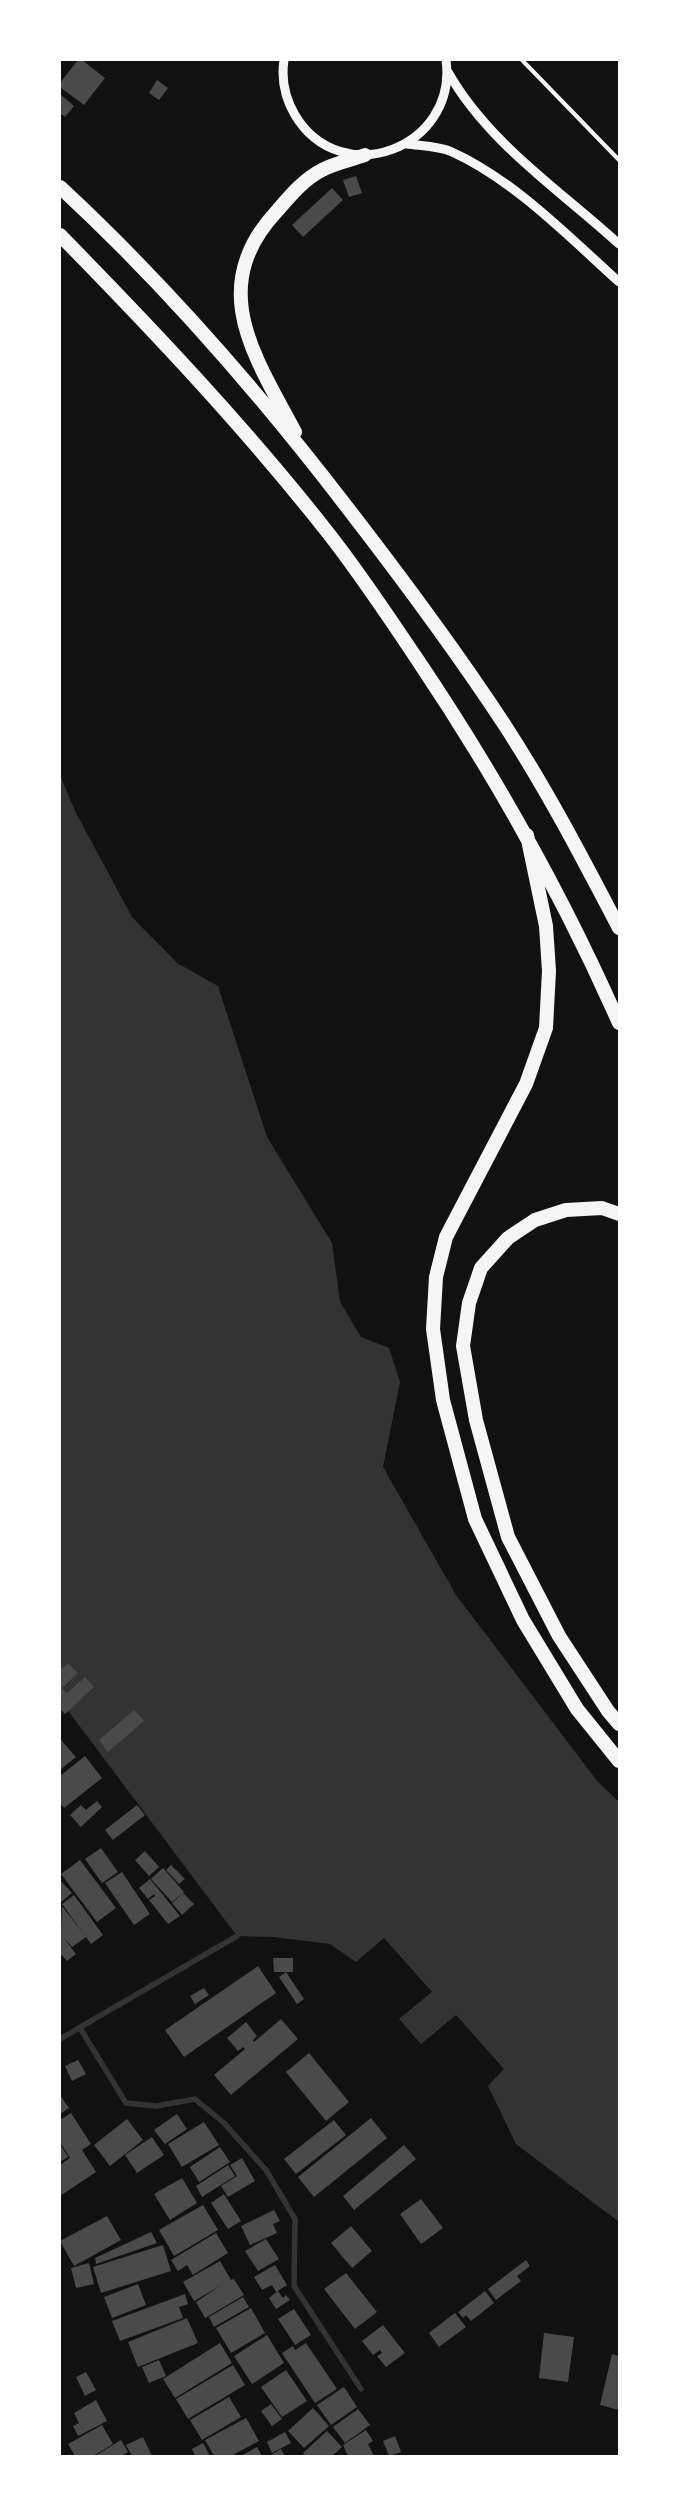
<svg xmlns="http://www.w3.org/2000/svg" width="679" height="2516" font-family="Montserrat,sans-serif">
<rect width="100%" height="100%" fill="#111"/>
<!-- water -->
<path fill="#333" d="M60,775l15,36 57,106 45,46 41,23 49,151 65,106 8,59 21,35 28,11 11,34 -17,85 73,128 142,187 21,20v420l-103,-78 -28,-58 16,-17 -48,-54 -35,29 -22,-25 33,-27 -48,-54 -28,24 -26,-18 -57,-7 -36,-1 -177,-236z"/>
<g fill="none" stroke-linecap="round" stroke-linejoin="round">
<!-- stream -->
<path stroke="#333" stroke-width="5.5" d="M80,2028l46,75 30,3 39,-7 29,24 42,47 29,49 -1,67 67,103
M60,2039l177,-103"/>
</g>
<!-- building -->
<path fill="#4a4a4a" d="M78,60h4l23,18 -21,27 -24,-18v-4z
M157,80l11,8 -9,12 -10,-7z
M60,94l14,12 -9,11 -5,-4z
M356,176l6,17 -13,4 -6,-17z
M332,188l11,12 -40,37 -11,-12z
M68,1663l10,10 -16,15 5,5 18,-16 9,10 -29,27 -5,-5v-39z
M134,1710l10,11 -36,31 -9,-12z
M61,1740l15,17 -16,13v-29z
M85,1756l17,22 -38,30 -4,-5v-27z
M97,1801l5,6 -21,20 -11,-12 11,-10 5,5z
M137,1805l8,10 -32,25 -8,-10z
M101,1848l17,24 -16,11 -17,-24z
M145,1851l14,16 -10,9 -14,-16z
M80,1860l36,48 -19,14 -36,-48z
M171,1865l14,14 -6,5 -13,-14z
M163,1868l21,24 -12,10 -21,-23z
M122,1872l28,42 -16,11 -29,-42z
M150,1879l30,37 -12,8 -19,-24 6,-4 -1,-2 -6,5 -9,-11z
M60,1880l12,13 -12,10z
M183,1893l11,11 -12,11 -10,-12z
M74,1895l29,40 -12,9 -29,-40z
M62,1906l24,31 -14,10 -9,-10 13,17 -9,7 -7,-8z
M273,1958h20v14h-19z
M258,1966l18,27 -92,64 -19,-27z
M286,1972l18,27 -7,5 -18,-27z
M204,1988l5,7 -14,9 -5,-8z
M281,2019l17,20 -67,56 -17,-20 31,-26 -2,-2 -5,4 -11,-13 19,-16 11,14 -4,4 1,2z
M309,2053l40,49 -23,19 -40,-49z
M78,2060l8,14 -14,7 -7,-15z
M60,2095l9,13 -9,6z
M71,2113l20,31 -9,6 14,22 -36,24v-31l10,-7 -10,-16v-22z
M177,2114l10,15 -22,15 -11,-14z
M371,2118l16,20 -73,59 -16,-20z
M127,2119l16,21 -33,26 -16,-21z
M334,2120l12,15 -50,39 -12,-15z
M204,2122l15,23 -37,22 -14,-23z
M152,2137l12,18 -27,18 -12,-18z
M60,2144l8,13 -8,5z
M404,2145l12,14 -62,51 -11,-14z
M220,2147l10,15 -31,20 -9,-15z
M242,2158l13,23 -27,16 -7,-11 16,-10 -7,-11z
M228,2165l7,11 -33,21 -6,-11z
M182,2178l15,25 -27,17 -16,-26z
M224,2194l17,27 -13,8 -17,-26z
M421,2199l22,29 -22,16 -21,-30z
M203,2205l15,25 -44,26 -15,-26z
M274,2210l6,11 -7,3 4,9 -27,12 -9,-19z
M107,2216l14,24 -47,26 -14,-25z
M351,2226l21,25 -20,17 -21,-25z
M151,2232l6,11 -61,21 -1,-6z
M216,2233l12,20 -35,22 -6,-10 -9,6 -7,-11z
M266,2239l13,20 -21,12 -13,-20z
M163,2245l8,26 -70,22 -8,-26z
M526,2260l4,6 -13,10 4,5 -25,19 -8,-11z
M220,2261l11,19 3,-1 10,16 -39,23 -9,-16 24,-16 -26,15 -11,-19z
M89,2263l5,21 -18,4 -5,-20z
M275,2265l12,20 -11,7 -4,-7 -10,5 -8,-13z
M346,2273l31,39 -22,17 -31,-40z
M138,2284l8,21 -34,13 -8,-21z
M278,2291l5,7 3,-3 4,5 -14,9 -7,-11z
M485,2291l9,12 -23,18 -5,-6 -3,3 -5,-6z
M185,2294l3,10 -9,3 4,11 -63,23 -8,-20z
M243,2297l6,10 -35,20 -5,-10z
M251,2308l14,25 -34,20 -15,-25z
M294,2309l17,26 -16,10 -17,-26z
M455,2313l11,14 -27,20 -10,-14z
M187,2318l11,25 -60,24 -10,-25z
M383,2325l22,28 -19,14 -9,-11 5,-3 -2,-3 -7,5 -11,-14z
M544,2333l30,4 -6,45 -29,-4z
M267,2335l17,28 -32,21 -18,-28z
M220,2343l12,20 -57,35 -12,-19z
M306,2343l31,46 -22,14 -33,-50 11,-7 2,4z
M612,2354l7,2v54l-19,-5z
M159,2360l7,16 -17,7 -7,-16z
M233,2365l12,20 -57,34 -12,-20z
M286,2370l21,31 -25,16 -21,-30z
M86,2372l10,18 -11,6 -9,-19z
M344,2387l13,20 -26,18 -14,-20z
M229,2397l12,20 -39,23 -12,-20z
M96,2400l11,21 -29,15 -5,-10 6,-3 -5,-10z
M271,2404l11,15 -10,7 -11,-15z
M313,2408l16,18 -25,22 -16,-17z
M358,2409l12,16 -25,18 -12,-16z
M246,2418l13,23 -28,15h-17l-9,-16z
M102,2425l11,19 -20,12h-18l-7,-12z
M366,2430l7,11 -5,3 6,12h-26l-5,-11z
M327,2431l15,16 -10,9h-27l-2,-3z
M285,2432l6,11 -19,10 -5,-11z
M395,2436l6,16 -12,4 -6,-15z
M143,2437l9,19h-20l-6,-11z
M121,2440l7,12 -7,4h-26z
M203,2443l7,13h-15l-3,-7z
M257,2447l5,9h-21z
M281,2449l4,7h-16z"/>
<g fill="none" stroke-linecap="round" stroke-linejoin="round">
<!-- service -->
<path stroke="#f5f5f5" stroke-width="4" d="M522,60l97,100"/>
<!-- tertiary -->
<path stroke="#f5f5f5" stroke-width="9" d="M284,60c-3,20 1,38 11,55 46,77 163,33 151,-55
M448,72c40,71 112,118 171,172
M407,144c14,2 32,2 45,8 62,28 117,85 167,130"/>
<!-- motorway -->
<path stroke="#f5f5f5" stroke-width="14" d="M60,187c106,98 202,209 290,324 54,70 106,140 154,213 43,66 79,135 115,204
M60,235c92,94 183,190 265,294 32,40 61,84 90,127 79,117 147,238 204,367
M295,432c-41,-77 -89,-145 -18,-221 13,-15 27,-32 45,-41 13,-7 29,-10 43,-15
M527,835l19,91 3,45 -3,57 -20,56 -80,153 -10,40 -3,52 10,71 32,119 48,101 54,89 42,52
M619,1214l-17,-6 -36,2 -31,10 -27,18 -27,30 -12,35 -6,43 13,74 32,117 51,99 49,75 11,13"/>
</g>
<!-- border -->
<rect width="679" height="2516" fill="none" stroke="#ffffff" stroke-width="122"/>
</svg>
